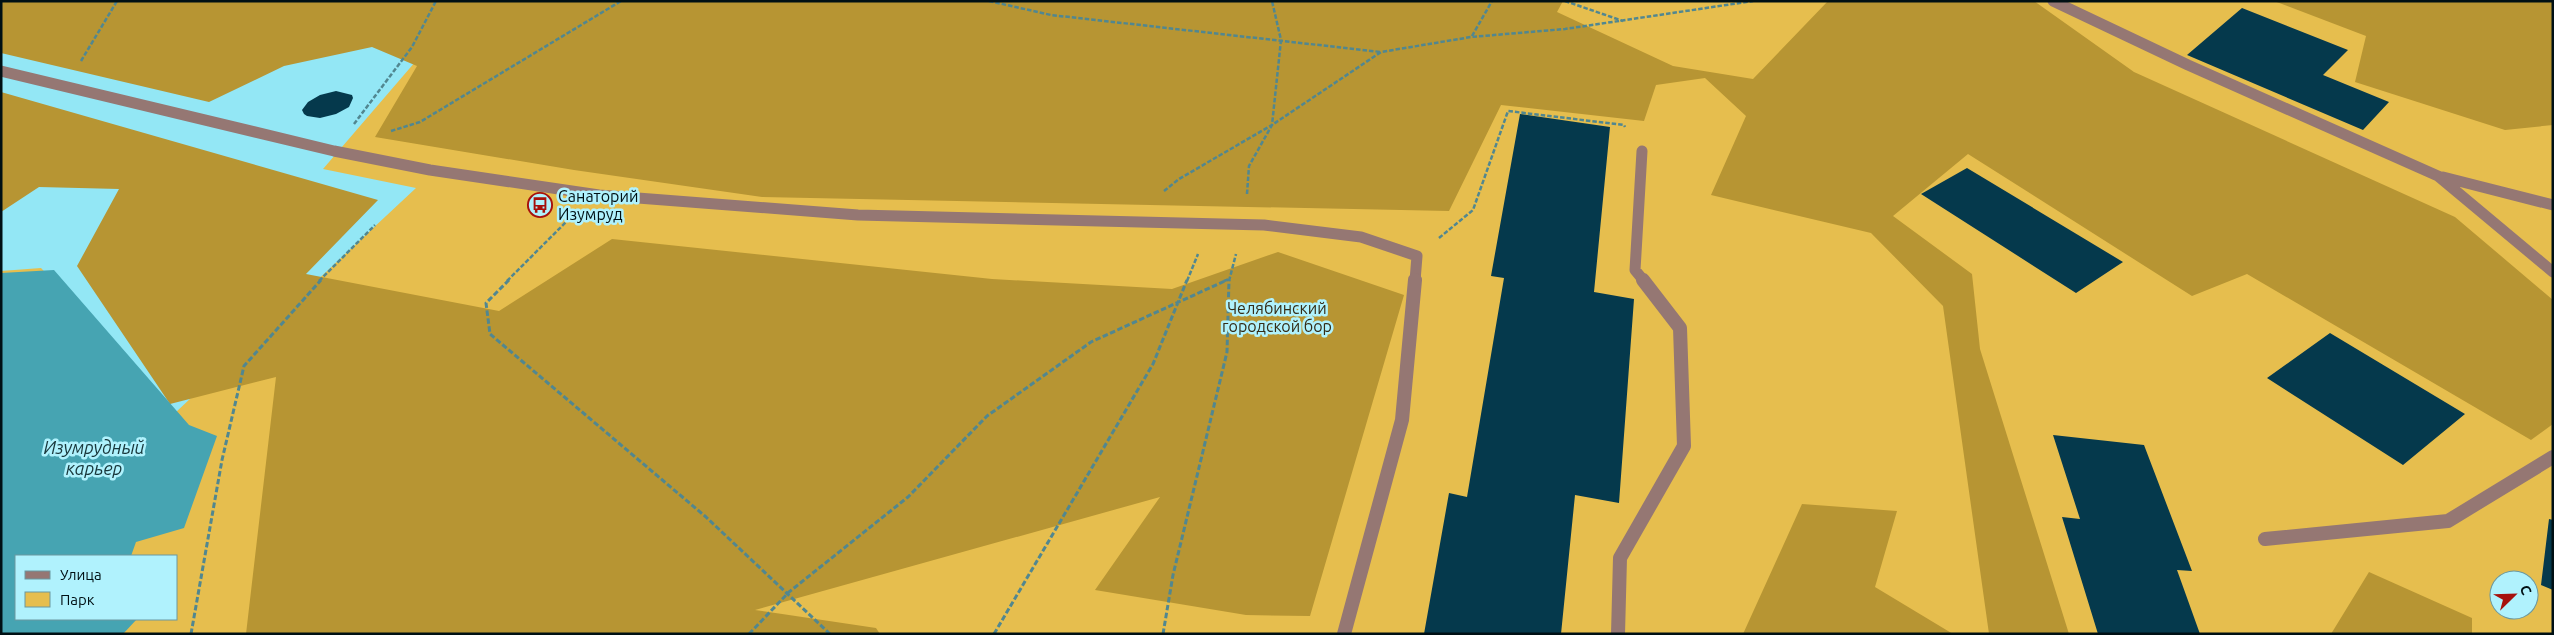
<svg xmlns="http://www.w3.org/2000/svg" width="2554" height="635" font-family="Ubuntu,sans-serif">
<rect width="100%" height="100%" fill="#93e7f5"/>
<!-- green -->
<path fill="#e6be4e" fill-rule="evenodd" d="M455,1h2098v633h-2552v-363l40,-3 135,144 240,-224 -93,-19 111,-129zM16,556h160v63h-160zM2499,580h30v30h-30z"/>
<!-- forest -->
<path fill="#b79533" d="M1,1h1562l-6,11 116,54 80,13 75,-78h206l100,71 321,145 98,83v124l-22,16 -284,-166 -55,22 -224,-142 -75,62 79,58 8,75 89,285h-80l-46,-328 -72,-73 -160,-38 35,-79 -41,-38 -49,7 -12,36 -143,-16 -52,106 -687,-14 -188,-27 -199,-33 42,-71 -45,-19 -88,19 -75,36 -208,-49z
M2274,1h279v124l-48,5 -150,-48 11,-46z
M1,92l377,108 -72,74 193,37 113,-72 380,40 180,10 106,-37 126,43 -94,321 -64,-1 -151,-25 65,-93 -405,113 121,18 4,6h-634l30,-257 -106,27 -93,-138 42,-77 -80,-2 -38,25z
M1802,504l95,7 -22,76 78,47h-210z
M2369,572l103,46v16h-141z"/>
<!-- water -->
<path fill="#46a4b2" d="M54,270l135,155 28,11 -33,92 -48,14 -5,14h-115v63h121l-14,15h-122v-361z"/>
<!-- building -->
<path fill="#05394c" d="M2242,8l106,42 -25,25 66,27 -26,28 -176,-75z
M336,91l16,4 1,3 -4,9 -13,7 -16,4 -13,-2 -3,-2 -2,-4 6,-8 12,-7z
M1520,114l90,13 -16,165 40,7 -15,204 -44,-8 -14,139h-137l25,-141 18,4 37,-219 -13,-2z
M1967,168l156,94 -47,31 -155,-99z
M2330,333l135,81 -62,51 -136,-87z
M2053,435l91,10 48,126 -15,-1 23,64h-102l-36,-117 18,2z
M2549,519l4,1v70l-12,-5z"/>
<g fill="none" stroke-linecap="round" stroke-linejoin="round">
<!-- path-far1 -->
<path stroke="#518790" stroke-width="2.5" stroke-dasharray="4.5 2" stroke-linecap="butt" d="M989,1l62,14 330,37
M1565,1l58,20
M1472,36l20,-35
M81,61l36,-60
M354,124l58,-77 24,-46
M391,131l29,-9 201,-121
M1164,191l15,-12 93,-54 9,-85 -9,-39
M1247,194l2,-28 23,-41 109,-73 90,-15 94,-8 188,-28
M1439,238l34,-28 35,-99 116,14 1,2
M319,281l56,-56
M507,281l60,-60
M1187,281l11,-27
M1224,281l5,-2
M1229,281l7,-27"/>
<!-- path -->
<path stroke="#518790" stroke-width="3" stroke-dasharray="5.5 2.5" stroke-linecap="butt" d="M509,280l-23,23 4,31 216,183 124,117
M191,634l31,-174 22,-94 77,-86
M749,634l40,-42 119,-95 79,-81 104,-74 136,-62
M994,634l159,-270 34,-84
M1163,634l10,-59 54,-223 2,-72"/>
<!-- minor-far1 -->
<path stroke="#957773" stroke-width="11" d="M2053,1l135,64 250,111 115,96
M1,71l333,80 96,19 169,25 259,20 406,10 97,12 56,19 -2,25
M1642,151l-7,119 9,11
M2443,177l110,28"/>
<!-- minor -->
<path stroke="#957773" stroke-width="14" d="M2265,539l183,-18 105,-64
M1344,634l58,-214 13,-140
M1618,634l2,-76 64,-112 -4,-118 -37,-48"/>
</g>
<!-- icons -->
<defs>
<symbol id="bus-ring" viewBox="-11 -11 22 22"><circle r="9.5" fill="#b0f2fd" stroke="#a6110d" stroke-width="1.5"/><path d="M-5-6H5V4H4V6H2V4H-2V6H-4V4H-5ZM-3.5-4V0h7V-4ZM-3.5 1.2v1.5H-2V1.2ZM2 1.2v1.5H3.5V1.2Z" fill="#a6110d"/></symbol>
</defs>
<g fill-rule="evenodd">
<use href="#bus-ring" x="526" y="191" width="28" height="28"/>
</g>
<g text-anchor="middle" stroke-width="5" stroke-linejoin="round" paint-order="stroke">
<!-- poi labels -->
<g font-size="16" fill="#001014" stroke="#b0f2fd" text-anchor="start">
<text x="558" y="202">Санаторий<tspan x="558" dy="18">Изумруд</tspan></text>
</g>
<!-- park labels -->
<g font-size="16" fill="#342c17" stroke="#b0f2fd">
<text x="1277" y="314">Челябинский<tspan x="1277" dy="18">городской бор</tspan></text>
</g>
<!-- water labels -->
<g font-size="18" font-style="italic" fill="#19373b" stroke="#b0f2fd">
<text x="94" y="454">Изумрудный<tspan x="94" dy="21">карьер</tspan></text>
</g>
</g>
<!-- border -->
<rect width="2554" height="635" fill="none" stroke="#001014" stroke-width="5"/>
<!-- legend -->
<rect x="15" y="555" width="162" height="65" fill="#b0f2fd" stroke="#6a98a0"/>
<rect x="25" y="571" width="25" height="8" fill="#957773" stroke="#6a98a0"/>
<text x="60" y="580" font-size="15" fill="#001014">Улица</text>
<rect x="25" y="592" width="25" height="15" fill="#e6be4e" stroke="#6a98a0"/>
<text x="60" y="605" font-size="15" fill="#001014">Парк</text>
<!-- north arrow -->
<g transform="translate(2514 595) rotate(67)"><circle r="24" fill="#b0f2fd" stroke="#6a98a0"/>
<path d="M0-4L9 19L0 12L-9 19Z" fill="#a6110d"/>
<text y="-8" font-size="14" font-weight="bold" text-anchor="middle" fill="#001014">С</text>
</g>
</svg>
